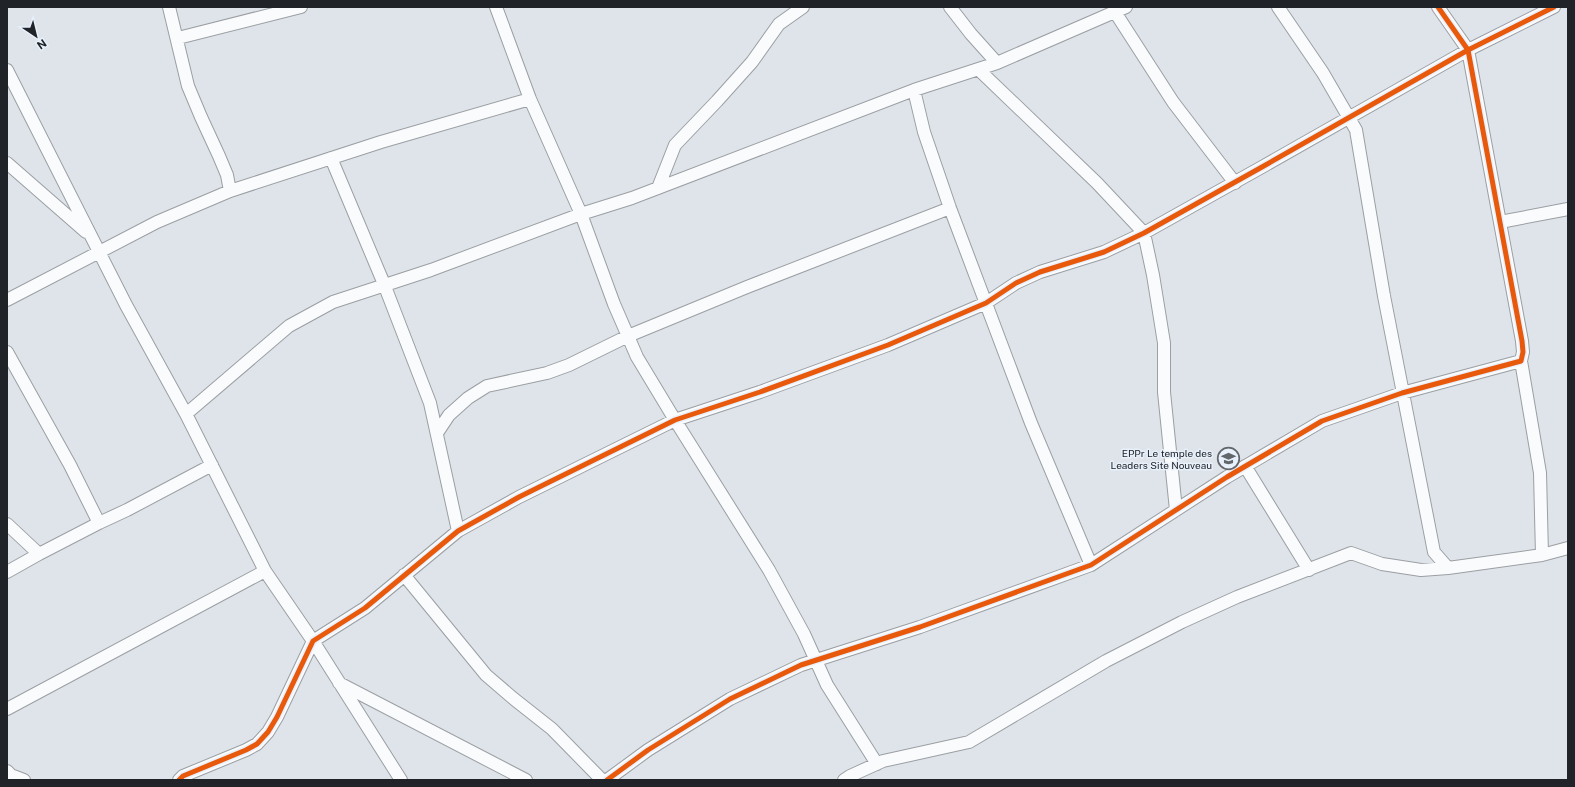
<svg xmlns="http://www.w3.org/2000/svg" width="1575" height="787" font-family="'Public Sans',sans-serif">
<rect width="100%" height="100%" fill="#dee4ea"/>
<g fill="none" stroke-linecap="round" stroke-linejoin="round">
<defs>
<path id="street" d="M169,7l19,79 13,31 18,39 8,19 3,16
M496,7l34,92 51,115 33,90 23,53 38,63 94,150 35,64 23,51 50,79
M950,7l21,27 26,29
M1278,7l45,66 33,57 28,166 50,256 14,16
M1115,12l58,90 62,81
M178,38l123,-31
M978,69l119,114 47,50 9,42 11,68v49l12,118
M7,70l119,235 60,109 79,157 48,70 88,139
M914,90l10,42 26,76 81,215 60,142
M331,158l53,126 46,119 28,128
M7,163l79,69
M658,188l17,-43 42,-44 35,-39 27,-38 24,-17
M1500,222l68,-13
M7,300l150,-78 73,-31 151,-49 149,-43
M7,352l63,113 29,58
M1521,361l19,112 2,82
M186,414l103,-88 44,-24 98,-32 150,-56 51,-16 282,-108 83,-27 129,-56
M437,433l12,-18 19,-17 19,-12 60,-13 22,-8 59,-29 119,-49 203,-79
M1245,466l64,104
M7,524l32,30
M7,572l32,-18 60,-31 28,-13 85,-45
M404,575l82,100 28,24 38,30 50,51
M339,683l187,97
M7,709l258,-138
M7,771l4,4 13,5
M179,780l4,-4 63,-26 11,-6 11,-12 9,-15 36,-76 52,-33 93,-77 61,-34 156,-77 85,-28 128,-47 98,-42 30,-20 24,-11 64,-20 40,-19 118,-66 206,-117 86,-43
M607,780l41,-30 82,-51 71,-34 119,-38 171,-62 136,-88 95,-56 80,-28 119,-32 2,-9 -1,-11 -54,-291 -30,-43
M844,780l6,-4 33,-15 86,-19 137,-81 76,-39 55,-25 114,-44 31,11 39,6 27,-2 94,-13 26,-7"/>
</defs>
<!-- street casing -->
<use href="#street" stroke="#9b9fa3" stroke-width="14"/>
<!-- street -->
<use href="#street" stroke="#fafbfc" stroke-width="12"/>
<defs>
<path id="cycleway" d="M179,780l4,-4 63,-26 11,-6 11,-12 9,-15 36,-76 52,-33 93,-77 61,-34 156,-77 85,-28 128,-47 98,-42 30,-20 24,-11 64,-20 40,-19 118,-66 206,-117 86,-43
M607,780l41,-30 82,-51 71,-34 119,-38 171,-62 136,-88 95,-56 80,-28 119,-32 2,-9 -1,-11 -54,-291 -30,-43"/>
</defs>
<!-- cycleway casing -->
<use href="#cycleway" stroke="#e7f0fb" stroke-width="8"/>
<!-- cycleway -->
<use href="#cycleway" stroke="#e8590c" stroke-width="5"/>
</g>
<!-- icons -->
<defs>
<symbol id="school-ring" viewBox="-11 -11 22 22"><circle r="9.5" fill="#e7f0fb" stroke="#62676b" stroke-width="1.5"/><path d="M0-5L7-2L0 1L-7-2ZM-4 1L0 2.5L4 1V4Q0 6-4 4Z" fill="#62676b"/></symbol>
</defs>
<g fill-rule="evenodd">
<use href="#school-ring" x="1216" y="446" width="25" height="25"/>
</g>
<g text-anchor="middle" stroke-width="3" stroke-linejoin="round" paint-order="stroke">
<!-- poi labels -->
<g font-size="10" fill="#202327" stroke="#e7f0fb" text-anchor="end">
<text x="1212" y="457">EPPr Le temple des<tspan x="1212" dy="12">Leaders Site Nouveau</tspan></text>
</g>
</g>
<!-- border -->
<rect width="1575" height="787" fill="none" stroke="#202327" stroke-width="16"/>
<!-- north arrow -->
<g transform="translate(36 36) rotate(145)" stroke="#e7f0fb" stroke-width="3" paint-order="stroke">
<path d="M0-3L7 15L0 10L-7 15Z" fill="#202327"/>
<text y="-6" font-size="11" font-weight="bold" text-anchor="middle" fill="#202327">N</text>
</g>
</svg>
